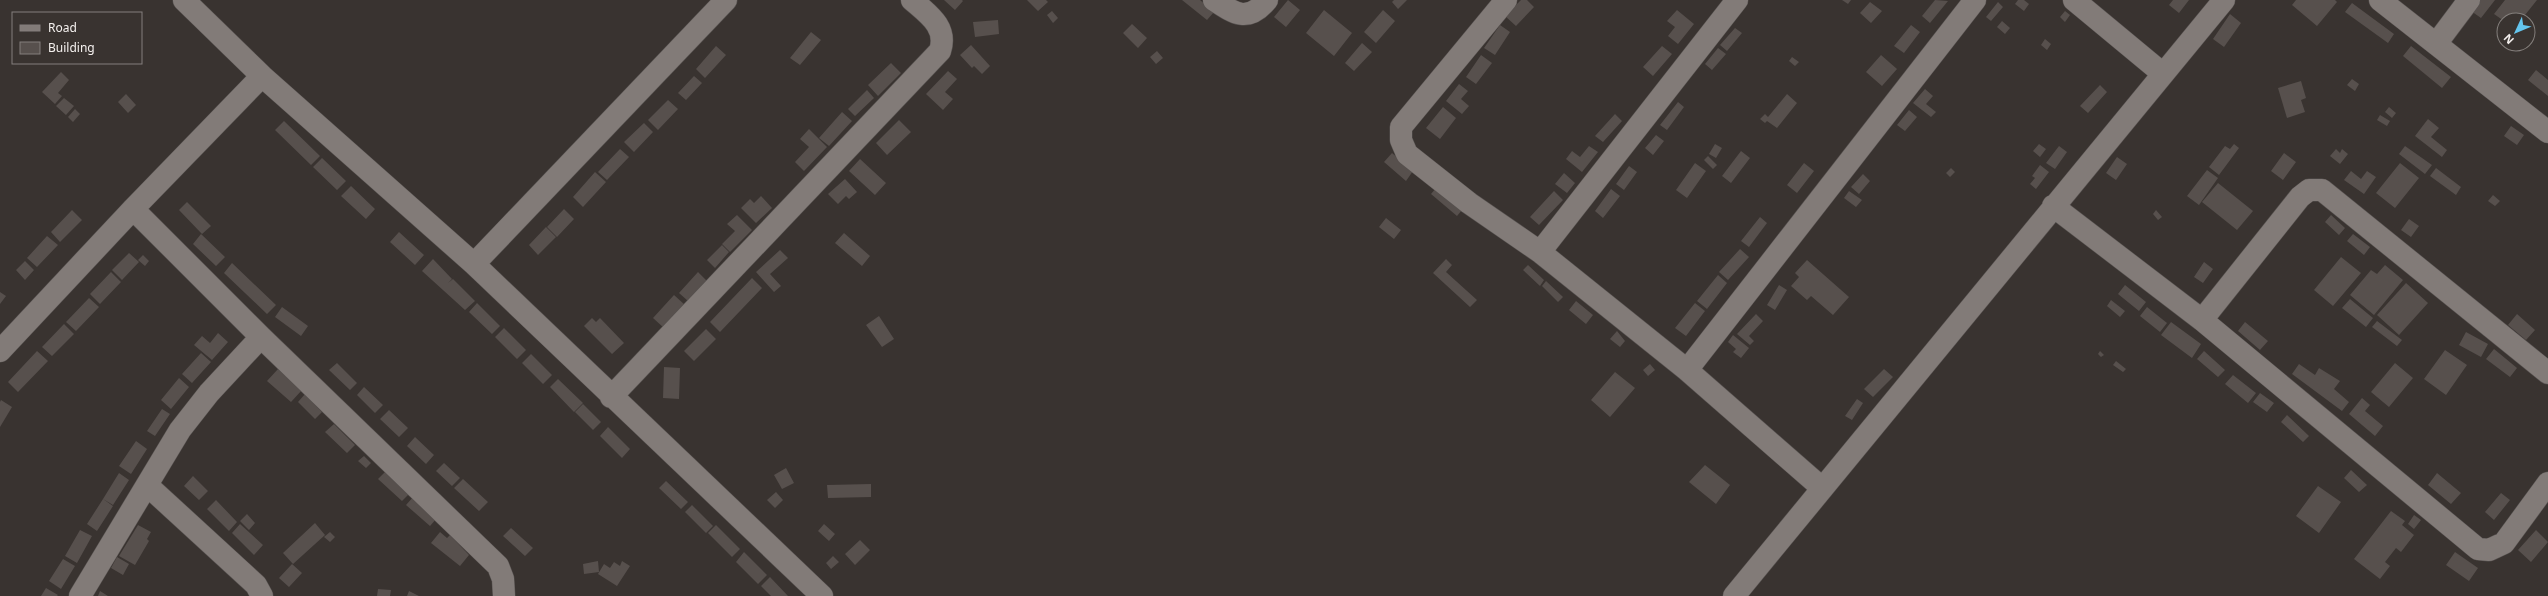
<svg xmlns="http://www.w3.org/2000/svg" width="2548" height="596" font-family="'Noto Sans',sans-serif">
<rect width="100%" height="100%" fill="#393330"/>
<!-- building -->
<path fill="#57504d" d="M944,0h18l1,1 -8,9z
M1027,0h19l2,2 -10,9z
M1182,0h18l14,12 -7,8z
M1288,0l12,10 -14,17 -12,-10z
M1394,0h13l-9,9 -6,-7z
M1521,0h6l7,7 -18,19 -11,-10z
M1842,0h9l-3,4z
M1935,0l13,1 -18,22 -8,-7z
M2018,0h6l5,4 -5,7 -9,-7z
M2173,0h16l-10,13 -10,-8z
M2296,0h39l2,2 -20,24 -25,-21z
M2479,0h16l-14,18 -10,-7z
M2505,0h32l-16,20 -17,1 -10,-7z
M1870,2l12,9 -11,12 -11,-10z
M1998,2l5,5 -12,14 -5,-4z
M2352,3l42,31 -6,9 -43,-31z
M1324,10l28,23 -18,23 -28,-23z
M1383,10l12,11 -19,22 -12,-11z
M1677,10l17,14 -16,20 -10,-8 7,-9 -8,-6z
M1052,11l6,7 -5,5 -6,-8z
M2065,11l5,4 -5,7 -5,-5z
M2230,14l11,9 -17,24 -11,-8z
M998,20l1,14 -24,3 -2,-15z
M2002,21l8,7 -5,6 -8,-7z
M1132,24l15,14 -9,10 -15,-15z
M1500,25l10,7 -15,23 -11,-7z
M1911,25l9,7 -16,21 -10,-7z
M1735,28l7,5 -15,18 -7,-6z
M811,32l10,8 -21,25 -10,-7z
M2045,39l6,5 -4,6 -6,-5z
M1362,43l10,9 -18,19 -9,-8z
M971,45l19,21 -8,8 -8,-8 -2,2 -12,-13z
M716,46l10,9 -21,23 -9,-9z
M1662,46l10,8 -19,22 -10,-9z
M2411,46l40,31 -9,11 -39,-32z
M1718,48l8,6 -14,16 -7,-6z
M1157,51l6,7 -7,6 -6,-7z
M1481,55l11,8 -16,21 -10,-7z
M1881,55l16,14 -15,17 -16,-14z
M1792,57l7,5 -4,4 -6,-5z
M891,63l10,10 -23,23 -10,-11z
M2536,70l12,10v16l-20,-16z
M948,71l9,8 -12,13 8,7 -10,11 -17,-16z
M61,72l8,8 -11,13 4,3 -7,8 -13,-12z
M694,76l8,7 -16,17 -8,-7z
M2352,79l7,5 -4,7 -8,-6z
M2301,81l5,17 -5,2 4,12 -18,6 -9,-30z
M1459,84l9,7 -7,8 8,7 -7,8 -16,-13z
M2100,85l7,7 -19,21 -8,-7z
M1925,89l8,7 -7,8 10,8 -5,5 -18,-14z
M867,90l7,8 -19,18 -7,-7z
M126,94l10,11 -8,8 -10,-11z
M1787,94l10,9 -20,25 -10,-7 -2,2 -5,-4 5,-5 3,3z
M64,98l10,8 -8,9 -10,-9z
M668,100l10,9 -20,21 -10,-10z
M1678,102l6,5 -17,23 -7,-5z
M1443,107l13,11 -16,21 -14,-11z
M2389,107l7,6 -4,5 -7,-6z
M75,109l5,5 -7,8 -5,-5z
M1909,110l8,7 -12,14 -8,-6z
M842,112l10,9 -23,25 -10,-8z
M1615,114l7,7 -19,21 -8,-6z
M2380,115l10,6 -3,5 -10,-6z
M2428,119l11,9 -8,9 16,13 -5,7 -27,-21z
M899,120l12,12 -24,23 -11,-12z
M284,121l36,35 -9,9 -36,-35z
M644,123l9,9 -19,20 -10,-10z
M2511,126l13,9 -7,10 -13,-9z
M809,129l18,18 -23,24 -9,-9 14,-15 -9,-8z
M1656,135l8,6 -11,14 -8,-7z
M1715,144l7,4 -6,10 -7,-4z
M2039,144l7,5 -6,8 -7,-6z
M2234,144l5,4 -20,27 -10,-8 16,-21 5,3z
M1589,146l9,6 -16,20 -16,-13 6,-8 8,6z
M2059,146l8,6 -12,17 -9,-6z
M2405,146l27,19 -7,9 -26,-20z
M620,149l9,8 -22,23 -9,-8z
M2336,149l4,4 2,-4 6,5 -8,10 -10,-8z
M1741,151l9,7 -19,25 -9,-7z
M1392,153l21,18 -7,10 -22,-19z
M2284,153l12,9 -13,18 -12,-9z
M1708,156l9,9 -4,4 -9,-9z
M2117,157l10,7 -11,16 -10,-7z
M322,158l24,23 -9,9 -24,-23z
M860,159l26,24 -11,12 -26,-24z
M1695,163l11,8 -19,27 -11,-8z
M1804,163l10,8 -17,22 -10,-8z
M2400,163l19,15 -24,30 -19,-15z
M2040,165l9,7 -13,17 -6,-5 5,-6 -3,-2z
M1629,166l8,6 -13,18 -8,-6z
M1951,168l4,4 -5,5 -4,-4z
M2436,168l25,19 -5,8 -26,-19z
M2207,170l11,8 -19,27 -12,-9z
M2351,171l10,8 6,-8 9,6 -12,17 -20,-14z
M595,172l11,10 -23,25 -10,-10z
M1564,173l11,10 -8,10 -12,-9z
M1863,174l7,7 -11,13 -8,-7z
M845,179l12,13 -8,7 -3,-3 -8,8 -10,-10z
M2218,183l35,28 -16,19 -35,-28z
M351,186l24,23 -9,10 -25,-23z
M1436,188l26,22 -5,6 -26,-22z
M1611,189l9,7 -17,22 -8,-7z
M1554,191l9,9 -24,25 -9,-8z
M1849,191l13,9 -6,7 -12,-9z
M2493,195l7,6 -5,5 -7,-5z
M761,196l11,12 -16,15 -15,-15 9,-9 4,4z
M187,202l24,24 -9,8 -23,-24z
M564,209l10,10 -17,18 -10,-10z
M72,210l10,10 -22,22 -9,-10z
M2156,210l6,7 -4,3 -5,-6z
M737,215l15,15 -22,22 -8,-8 13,-13 -8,-7z
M2331,215l14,13 -6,7 -14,-13z
M1760,217l7,6 -18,24 -8,-6z
M1386,218l15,12 -7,9 -15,-12z
M2409,219l10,7 -8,11 -10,-7z
M546,227l10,10 -18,18 -9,-10z
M399,232l25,23 -9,10 -25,-23z
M844,233l26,23 -8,10 -27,-23z
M201,234l24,23 -9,9 -23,-22z
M2353,234l17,13 -6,8 -17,-14z
M47,236l11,9 -21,22 -10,-9z
M722,245l7,7 -14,16 -8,-8z
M1740,249l9,8 -21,23 -9,-8z
M780,250l8,8 -18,16 11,12 -7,6 -18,-20z
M129,253l10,9 -17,18 -10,-10z
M143,255l6,6 -4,5 -7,-6z
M2341,257l20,16 -28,33 -19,-16z
M433,259l19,20 -4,4 5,-4 22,22 -10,9 -43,-39z
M1446,259l6,6 -6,7 31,28 -7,7 -37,-34z
M1807,260l42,37 -16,18 -22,-19 -4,4 -16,-14 8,-9 -4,-4z
M25,261l9,9 -9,10 -9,-10z
M2204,262l9,7 -10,14 -9,-6z
M232,263l44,42 -9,9 -43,-41z
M1528,265l16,15 -4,6 -17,-16z
M2385,265l18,15 -29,35 -24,-20 21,-25 6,4z
M111,272l10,10 -21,22 -10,-10z
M698,272l9,9 -19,20 -9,-8z
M1718,275l9,8 -20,26 -10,-8z
M752,278l10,10 -42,44 -10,-10z
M1546,281l17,16 -5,5 -16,-16z
M2406,283l22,20 -29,32 -22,-20z
M1779,285l8,5 -12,20 -8,-5z
M2125,285l21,17 -7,9 -21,-17z
M0,292l6,4 -6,8z
M674,295l11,10 -21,23 -11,-10z
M89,298l10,9 -23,24 -10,-9z
M2350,299l23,19 -7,9 -24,-19z
M2111,300l14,11 -5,6 -13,-11z
M1576,301l17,14 -7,9 -17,-14z
M477,303l23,23 -8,8 -23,-22z
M1695,303l10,8 -19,25 -11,-8z
M282,307l26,19 -7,10 -26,-19z
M2147,307l20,16 -7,9 -20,-16z
M1756,314l7,7 -14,15 5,5 -4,4 -13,-11z
M2517,314l18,16 -9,10 -18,-15z
M879,316l15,23 -12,8 -16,-22z
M592,318l4,4 4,-4 24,25 -12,11 -28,-28z
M2377,321l25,19 -5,6 -25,-19z
M2171,322l30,22 -9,14 -31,-23z
M2245,322l23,19 -8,9 -22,-19z
M64,324l10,10 -22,22 -10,-9z
M504,328l22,22 -9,9 -22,-22z
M706,329l10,10 -22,22 -10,-10z
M1617,331l8,10 -5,6 -10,-8z
M2466,332l22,12 -7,13 -22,-12z
M218,333l10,9 -16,18 -18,-15 8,-9 8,7z
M1733,335l16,13 -8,10 -8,-6 3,-3 -8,-7z
M2494,349l23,19 -7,9 -24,-18z
M2445,350l22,15 -21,30 -22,-16z
M37,351l11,10 -30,31 -10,-10z
M2100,351l4,4 -3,2 -3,-3z
M2204,351l21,19 -7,7 -21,-18z
M201,353l10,9 -19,21 -10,-9z
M531,354l21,21 -9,9 -21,-21z
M2116,361l10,8 -3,3 -10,-7z
M337,363l20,20 -7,7 -21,-20z
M2395,363l18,15 -24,29 -18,-15z
M1650,364l5,6 -7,6 -5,-6z
M2299,364l16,11 4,-7 21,13 -6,8 15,13 -7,9 -50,-37z
M664,367l16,1 -1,31 -16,-1z
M278,369l24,21 -11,12 -24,-21z
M1884,369l9,8 -20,20 -9,-8z
M1615,372l20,16 -25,29 -19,-17z
M2233,375l23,18 -8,10 -23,-19z
M179,378l10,9 -18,22 -10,-9z
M558,379l25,24 -9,9 -24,-25z
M364,387l19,18 -8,8 -18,-18z
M2260,393l14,10 -7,9 -14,-10z
M305,394l17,18 -7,7 -17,-17z
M2362,398l8,7 -5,6 18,15 -8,10 -26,-22z
M1857,399l6,4 -11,17 -7,-4z
M1,400l11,7 -12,20v-25z
M583,404l18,18 -8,8 -18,-18z
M162,409l8,5 -15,22 -8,-5z
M389,410l19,18 -9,9 -19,-18z
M2287,415l22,21 -6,6 -22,-20z
M334,424l21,21 -8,8 -22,-21z
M608,427l22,22 -8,9 -22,-22z
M415,437l19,18 -8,9 -19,-18z
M136,441l11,8 -16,25 -12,-8z
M364,456l7,7 -5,5 -8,-7z
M444,463l16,15 -8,8 -16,-15z
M1705,465l25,20 -14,19 -27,-22z
M786,468l8,15 -12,6 -8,-14z
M2351,470l16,15 -8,7 -15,-14z
M386,471l24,22 -8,8 -24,-22z
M119,473l10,7 -16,25 -10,-6z
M2437,473l24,20 -10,11 -23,-19z
M193,476l15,15 -9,9 -15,-14z
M463,479l25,23 -9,9 -25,-23z
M666,481l22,21 -7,7 -22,-21z
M871,484v13l-43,1 -1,-13z
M2318,486l23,16 -22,31 -23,-17z
M776,492l7,8 -8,8 -8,-8z
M2501,493l9,7 -16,20 -9,-8z
M414,496l23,22 -7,8 -24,-21z
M103,499l10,7 -16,25 -10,-7z
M216,500l21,22 -8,9 -22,-22z
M692,505l21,21 -7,7 -21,-21z
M2391,511l14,10 -3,4 12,10 -13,17 -5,-4 -11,14 5,4 -10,13 -26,-20z
M247,514l8,9 -6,7 -9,-9z
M2414,515l7,5 -7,9 -6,-5z
M315,523l10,12 -32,29 -10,-11z
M240,524l23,21 -9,10 -22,-22z
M824,524l11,10 -6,7 -11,-10z
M138,525l13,7 -4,7 2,2 -14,24 -16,-9z
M716,525l24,24 -8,8 -24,-24z
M511,528l22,20 -8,8 -22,-20z
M80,530l12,6 -15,27 -12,-7z
M2536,530l12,12 -17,20 -13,-12z
M330,532l5,5 -5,5 -6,-5z
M440,532l7,6 3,-3 19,20 -9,11 -29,-23z
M860,540l10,10 -15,15 -10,-11z
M744,552l23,23 -9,9 -22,-22z
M2455,552l23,16 -9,13 -23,-16z
M833,556l6,6 -8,7 -5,-6z
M117,557l12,7 -6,11 -12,-7z
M63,559l12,7 -14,23 -12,-8z
M598,561l1,11 -15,2 -1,-10z
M622,561l8,5 -13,20 -19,-12 6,-10 6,4 4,-6 6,4z
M292,564l10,9 -13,14 -10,-9z
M770,577l18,19h-17l-10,-10z
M46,588l12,7 -1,1h-16z
M378,589l13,1 -1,6h-13z
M100,591l8,5h-10z
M409,591l10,5h-12z"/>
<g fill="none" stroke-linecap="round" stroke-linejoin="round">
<defs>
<path id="minor" d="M184,0l78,76 212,188 348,332
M1214,0c21,14 34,23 53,0
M1506,0l-105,127v13l6,14 62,49 71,49 147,118 135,118
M2074,0l88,73
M2380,0l168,132
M2436,44l33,-44
M2053,206l149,114 276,229 11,1 15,-7 44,-60
M133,209l128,128 237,229 5,13 1,17
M1540,252l197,-252
M474,264l252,-264
M2202,320l98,-123 9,-7h13l226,183
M0,351l133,-142 129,-133
M1687,370l288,-370
M611,397l329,-346c8,-24 -12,-37 -28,-51
M147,485l109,100 6,11
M80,596l100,-166 29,-37 52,-56
M1734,596l490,-596"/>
</defs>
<!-- minor casing -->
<use href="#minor" stroke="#575250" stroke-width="23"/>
<!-- minor -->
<use href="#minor" stroke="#827b78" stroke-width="22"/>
</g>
<!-- legend -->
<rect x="12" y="12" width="130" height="52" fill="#393330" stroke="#847f7c"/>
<rect x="20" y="25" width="20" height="6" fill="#827b78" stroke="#847f7c"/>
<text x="48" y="32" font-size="12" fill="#f4f0ee">Road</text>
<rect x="20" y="42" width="20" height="12" fill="#57504d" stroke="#847f7c"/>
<text x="48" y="52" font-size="12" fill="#f4f0ee">Building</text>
<!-- north arrow -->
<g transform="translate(2516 32) rotate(226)"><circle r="19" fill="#393330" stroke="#847f7c"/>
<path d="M0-3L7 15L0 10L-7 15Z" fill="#64c5ee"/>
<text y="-6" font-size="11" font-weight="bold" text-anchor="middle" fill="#f4f0ee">N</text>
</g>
</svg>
